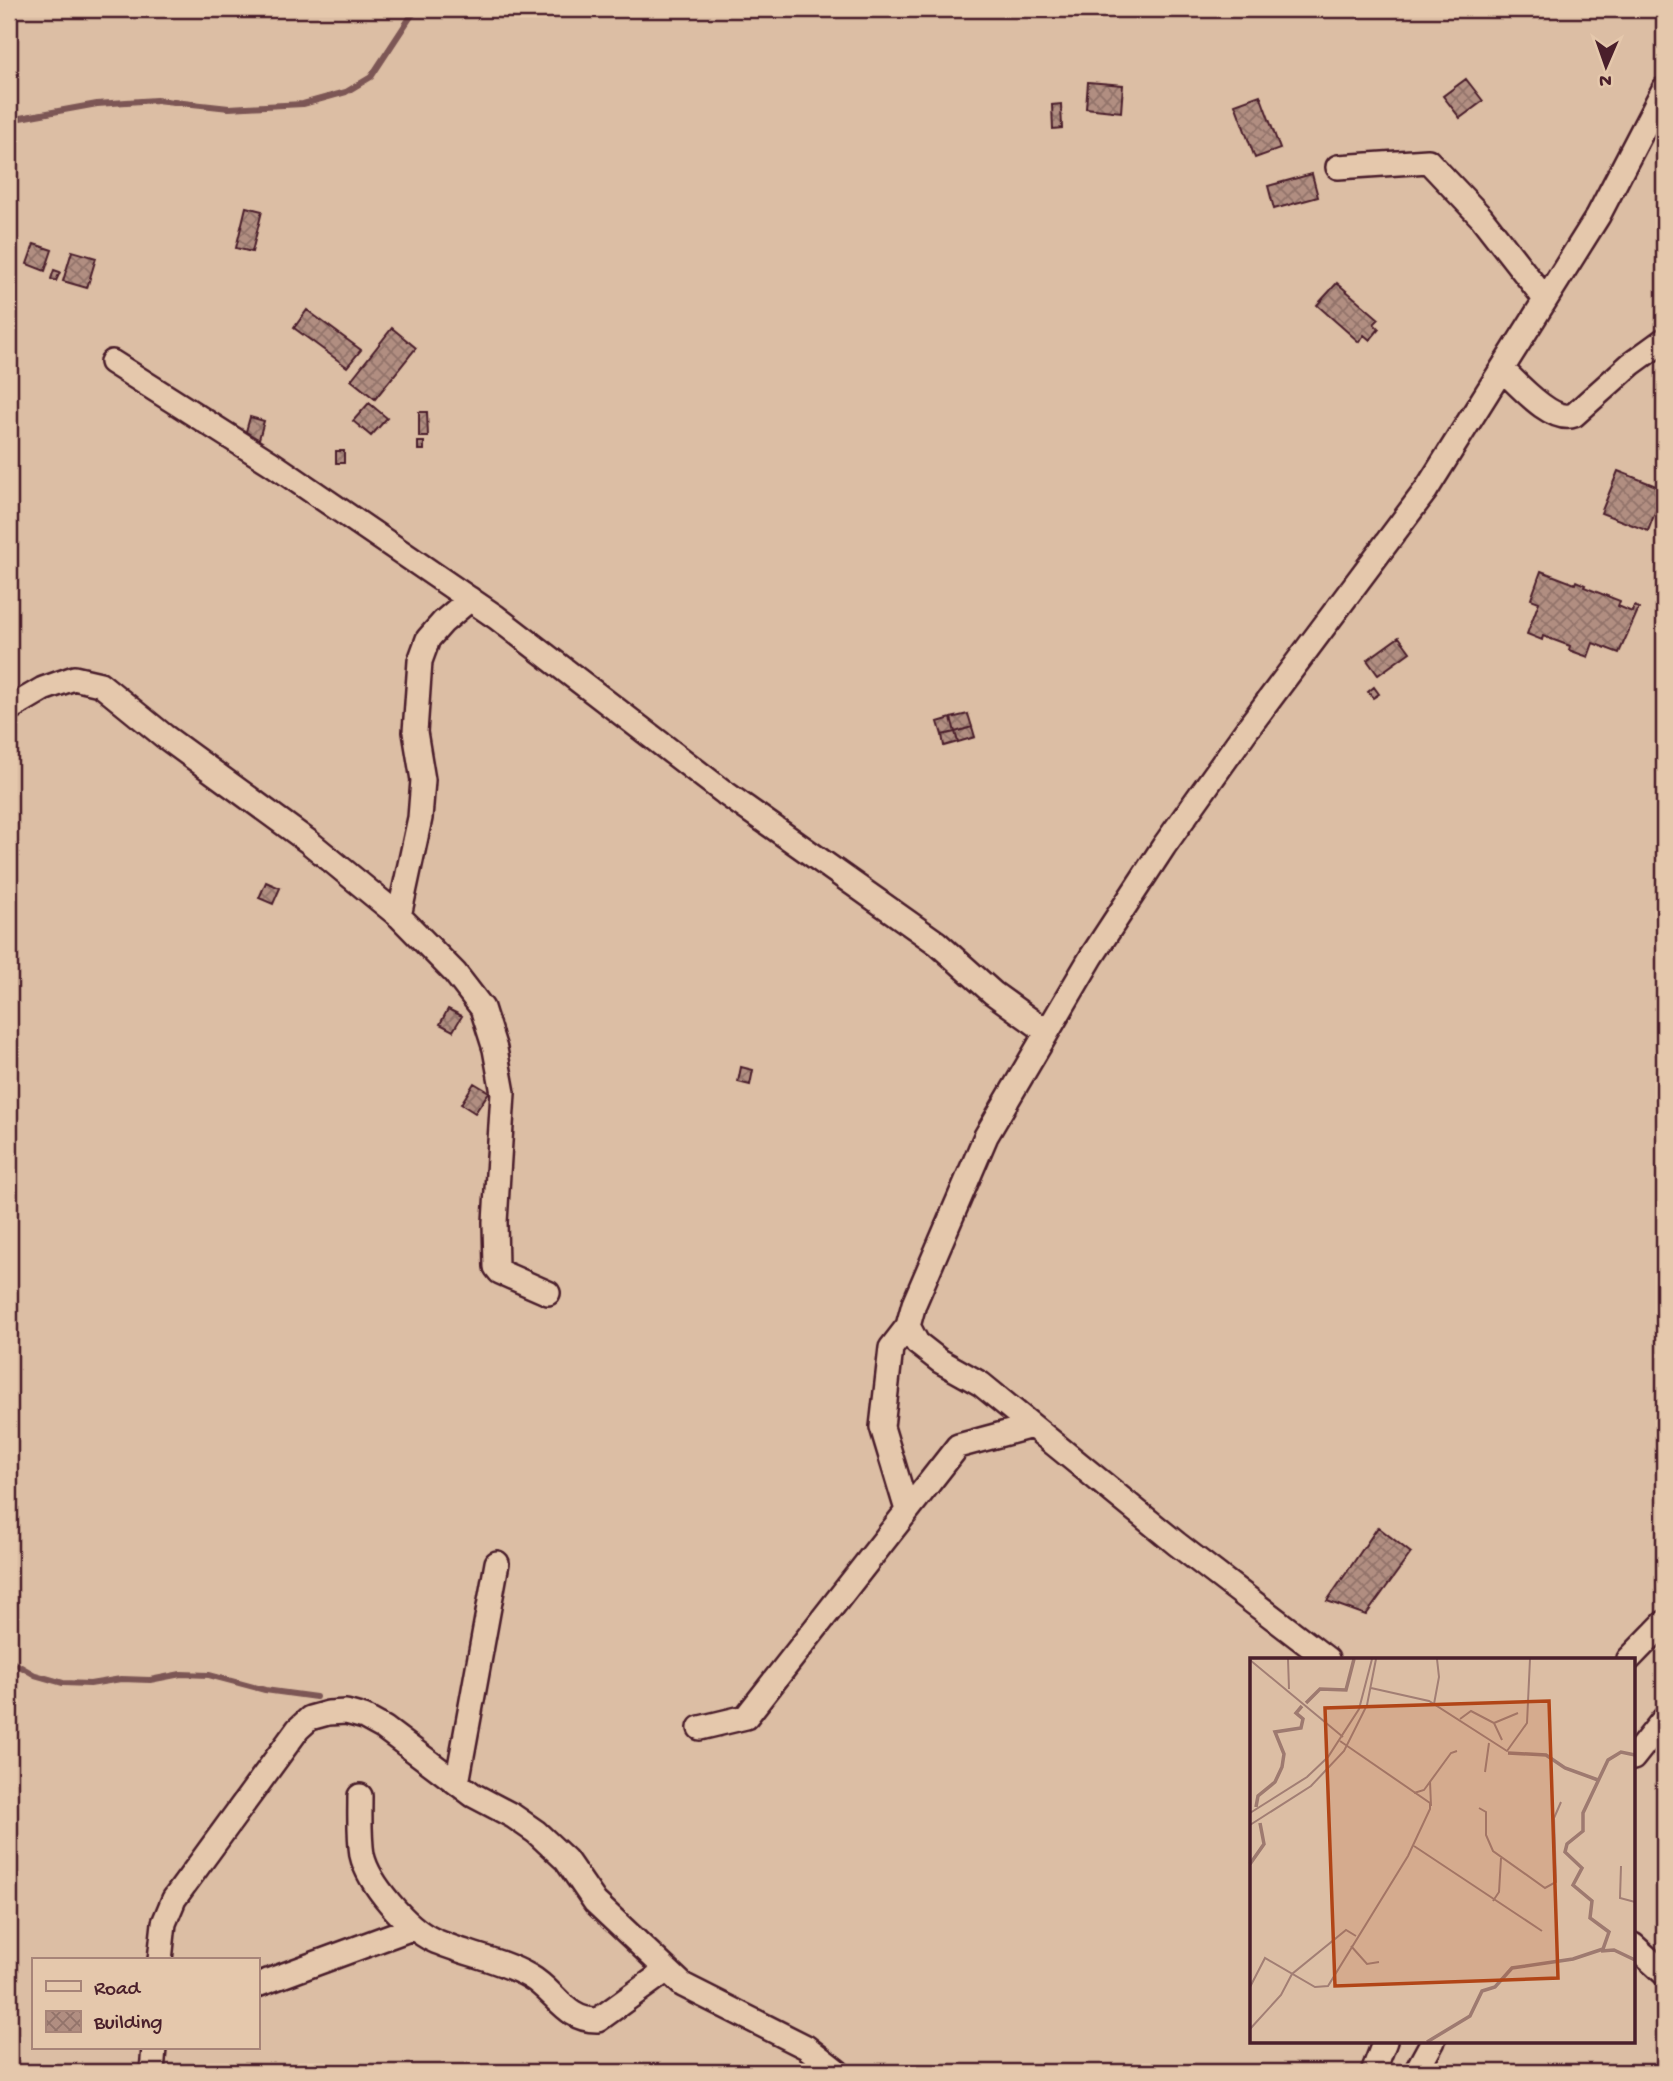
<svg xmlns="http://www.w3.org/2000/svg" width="1673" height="2081" font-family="'Gochi Hand',sans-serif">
<defs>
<pattern id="building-cross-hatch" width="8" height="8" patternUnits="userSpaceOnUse" patternTransform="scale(1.75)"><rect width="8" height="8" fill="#b18e81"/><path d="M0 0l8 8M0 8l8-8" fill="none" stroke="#92736a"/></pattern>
</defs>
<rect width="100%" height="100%" fill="#dcbea4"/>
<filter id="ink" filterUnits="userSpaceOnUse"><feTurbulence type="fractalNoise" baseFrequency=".0143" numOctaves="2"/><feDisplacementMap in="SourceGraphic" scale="14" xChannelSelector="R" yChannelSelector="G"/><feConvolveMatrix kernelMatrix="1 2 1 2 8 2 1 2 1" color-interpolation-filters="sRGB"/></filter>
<g filter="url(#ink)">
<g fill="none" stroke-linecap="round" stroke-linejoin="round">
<!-- stream -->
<path stroke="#7c5654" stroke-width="6" d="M9,120l88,-16 59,-4 73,8 74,-4 43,-12 25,-15 40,-61 9,-7
M9,1660l26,15 28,8 27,1 31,-5 29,1 31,-6 28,1 56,15 51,7"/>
</g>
<!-- building -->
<path fill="url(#building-cross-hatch)" stroke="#4a1f2b" stroke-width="2" d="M1466,79l17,22 -23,17 -17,-22z
M1088,82l35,3 -2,27 -35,-4z
M1260,95l20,54 -25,9 -20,-54z
M1061,104l1,24 -9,1 -1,-24z
M1312,174l6,23 -44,12 -6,-23z
M246,207l16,4 -10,41 -16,-4z
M34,244l18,6 -7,21 -18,-7z
M72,251l24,7 -9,30 -24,-7z
M54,270l6,2 -4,9 -5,-2z
M1337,283l42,36 -5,5 5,5 -9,11 -6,-5 -5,7 -42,-37z
M307,310l54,40 -14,17 -53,-39z
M392,328l24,20 -41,51 -24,-19z
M369,403l18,15 -16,18 -18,-15z
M419,412h8l1,25h-9z
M250,417l14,4 -5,18 -14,-4z
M418,442h6v8h-6z
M336,451h8v12h-8z
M1618,471l46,18 -16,42 -47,-18z
M1541,571l34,13 1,-3 9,4 -1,2 36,14 -2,5 14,6 2,-6 5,2 -20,45 -26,-10 -5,14 -19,-7 1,-4 -27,-10 -1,4 -15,-6 12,-32 -8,-3z
M1399,637l11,15 -32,23 -11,-15z
M1374,687l5,7 -6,4 -5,-6z
M968,714l4,13 -17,5 -4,-14z
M951,718l4,14 -13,3 -4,-13z
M972,727l3,10 -17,5 -3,-10z
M955,732l3,10 -14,4 -2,-11z
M266,882l14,6 -7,16 -14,-6z
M448,1009l14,7 -9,15 -13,-7z
M741,1067l12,3 -3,15 -12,-3z
M474,1083l15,9 -14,21 -14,-9z
M1378,1527l33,26 -45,62 -39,-14z"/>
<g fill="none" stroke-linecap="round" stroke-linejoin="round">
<defs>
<path id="street" d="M1338,167l90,-6 53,56 64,82
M112,362l159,101 225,154 229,176 212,150 56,50 54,39
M1502,369c16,15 50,55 72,46l57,-51 33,-24
M9,709l34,-20 31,-11 26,6 64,52 145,106 90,74 56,57 27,35 13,41 8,44 -8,129 1,45 4,5 48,21
M399,916l21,-98 3,-38 -8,-48 5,-71 8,-22 15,-17 27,-23
M907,1510l-25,-83 9,-79 17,-22
M1327,1659l-150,-115 -196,-160 -41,-23 -23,-18 -9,-17 6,-22 72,-168 106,-180 72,-110 84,-118 178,-238 172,-274 66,-127
M1629,1659l35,-36
M700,1728l46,-11 212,-271 74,-20
M1633,1758l31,-39
M457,1783l40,-220
M360,1796c0,19 -1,40 2,59 6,28 45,73 71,85 31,14 66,19 96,36 27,15 36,45 69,44l69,-50
M1633,1945l31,28
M160,1960l4,-37 10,-24 124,-170 12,-11 18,-5 18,-1 18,5 20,11 89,67 40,21 23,16 30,28 29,42 88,83 123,62 32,25
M257,1985l155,-57
M152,2072l2,-24
M1373,2072l12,-31
M1416,2072l17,-31"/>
</defs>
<!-- street casing -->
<use href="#street" stroke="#4a1f2b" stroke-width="28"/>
<!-- street -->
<use href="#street" stroke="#e5c8ac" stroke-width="23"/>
</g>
</g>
<!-- overview -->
<g transform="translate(1250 1658)">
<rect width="385" height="385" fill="#dcbea4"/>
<path fill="none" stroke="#9e7a70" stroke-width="3.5" d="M56,45l14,-14 26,1 8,-31M258,95l38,2 19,13 33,12M6,149l2,-11 17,-14 7,-15 2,-13 -9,-22 26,-4 2,-9 -7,-6 6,-7M0,206l14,-20 -4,-21M351,293l13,-1 21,10M177,384l43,-26 12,-25 13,-4 17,-19 61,-9 30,-10 6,-17 -19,-14 2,-17 -19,-16 9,-17 -17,-16 2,-8 16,-13v-18l25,-53 13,-8 14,3"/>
<path fill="none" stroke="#a27e74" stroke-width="2" d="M38,1l1,30M0,2l93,77M121,30l58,13 78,50 20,-28 3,-64M184,46l5,-27 -2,-18M210,61l11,-8 23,12 8,17M244,65l24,-10M235,114l4,-29M180,123l1,25M164,135l10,-3 27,-37 6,-2M229,150l7,4v23l7,16 52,37 11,-6 -2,-64 7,-16M0,155l57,-36 21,-20 31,-48 13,-50M0,167l61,-39 33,-35 23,-46 9,-46M164,188l128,85M371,208l-1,32 15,4M243,243l6,-9 2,-34M101,288l16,18 12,-2M0,329l15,-29 50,29 13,-1 80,-130 22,-47v-6l-90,-62M0,371l31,-34 11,-21 54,-44 10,6"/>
<path fill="#b14517" fill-opacity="0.15" stroke="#b14517" stroke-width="3.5" d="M299,43l9,277 -223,8 -10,-278z"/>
<rect width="385" height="385" fill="none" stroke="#4a1f2b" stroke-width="3.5"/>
</g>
<!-- margin -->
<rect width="1673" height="2081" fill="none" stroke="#e5c8ac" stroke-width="35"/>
<rect x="18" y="18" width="1638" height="2046" fill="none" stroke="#4a1f2b" stroke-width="2.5" filter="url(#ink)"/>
<!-- legend -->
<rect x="32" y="1958" width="228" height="91" fill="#e5c8ac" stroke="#a78478" stroke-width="2"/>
<rect x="46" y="1981" width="35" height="10" fill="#e5c8ac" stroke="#a78478" stroke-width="2"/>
<text x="94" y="1994" font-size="21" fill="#4a1f2b">Road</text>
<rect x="46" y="2011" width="35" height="21" fill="url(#building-cross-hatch)" stroke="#a78478" stroke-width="2"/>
<text x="94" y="2028" font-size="21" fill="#4a1f2b">Building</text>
<!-- north arrow -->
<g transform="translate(1606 66) rotate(182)" stroke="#e5c8ac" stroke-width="5" paint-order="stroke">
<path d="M0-5L12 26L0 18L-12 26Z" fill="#4a1f2b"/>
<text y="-10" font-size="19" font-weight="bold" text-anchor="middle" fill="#4a1f2b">N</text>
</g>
</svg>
